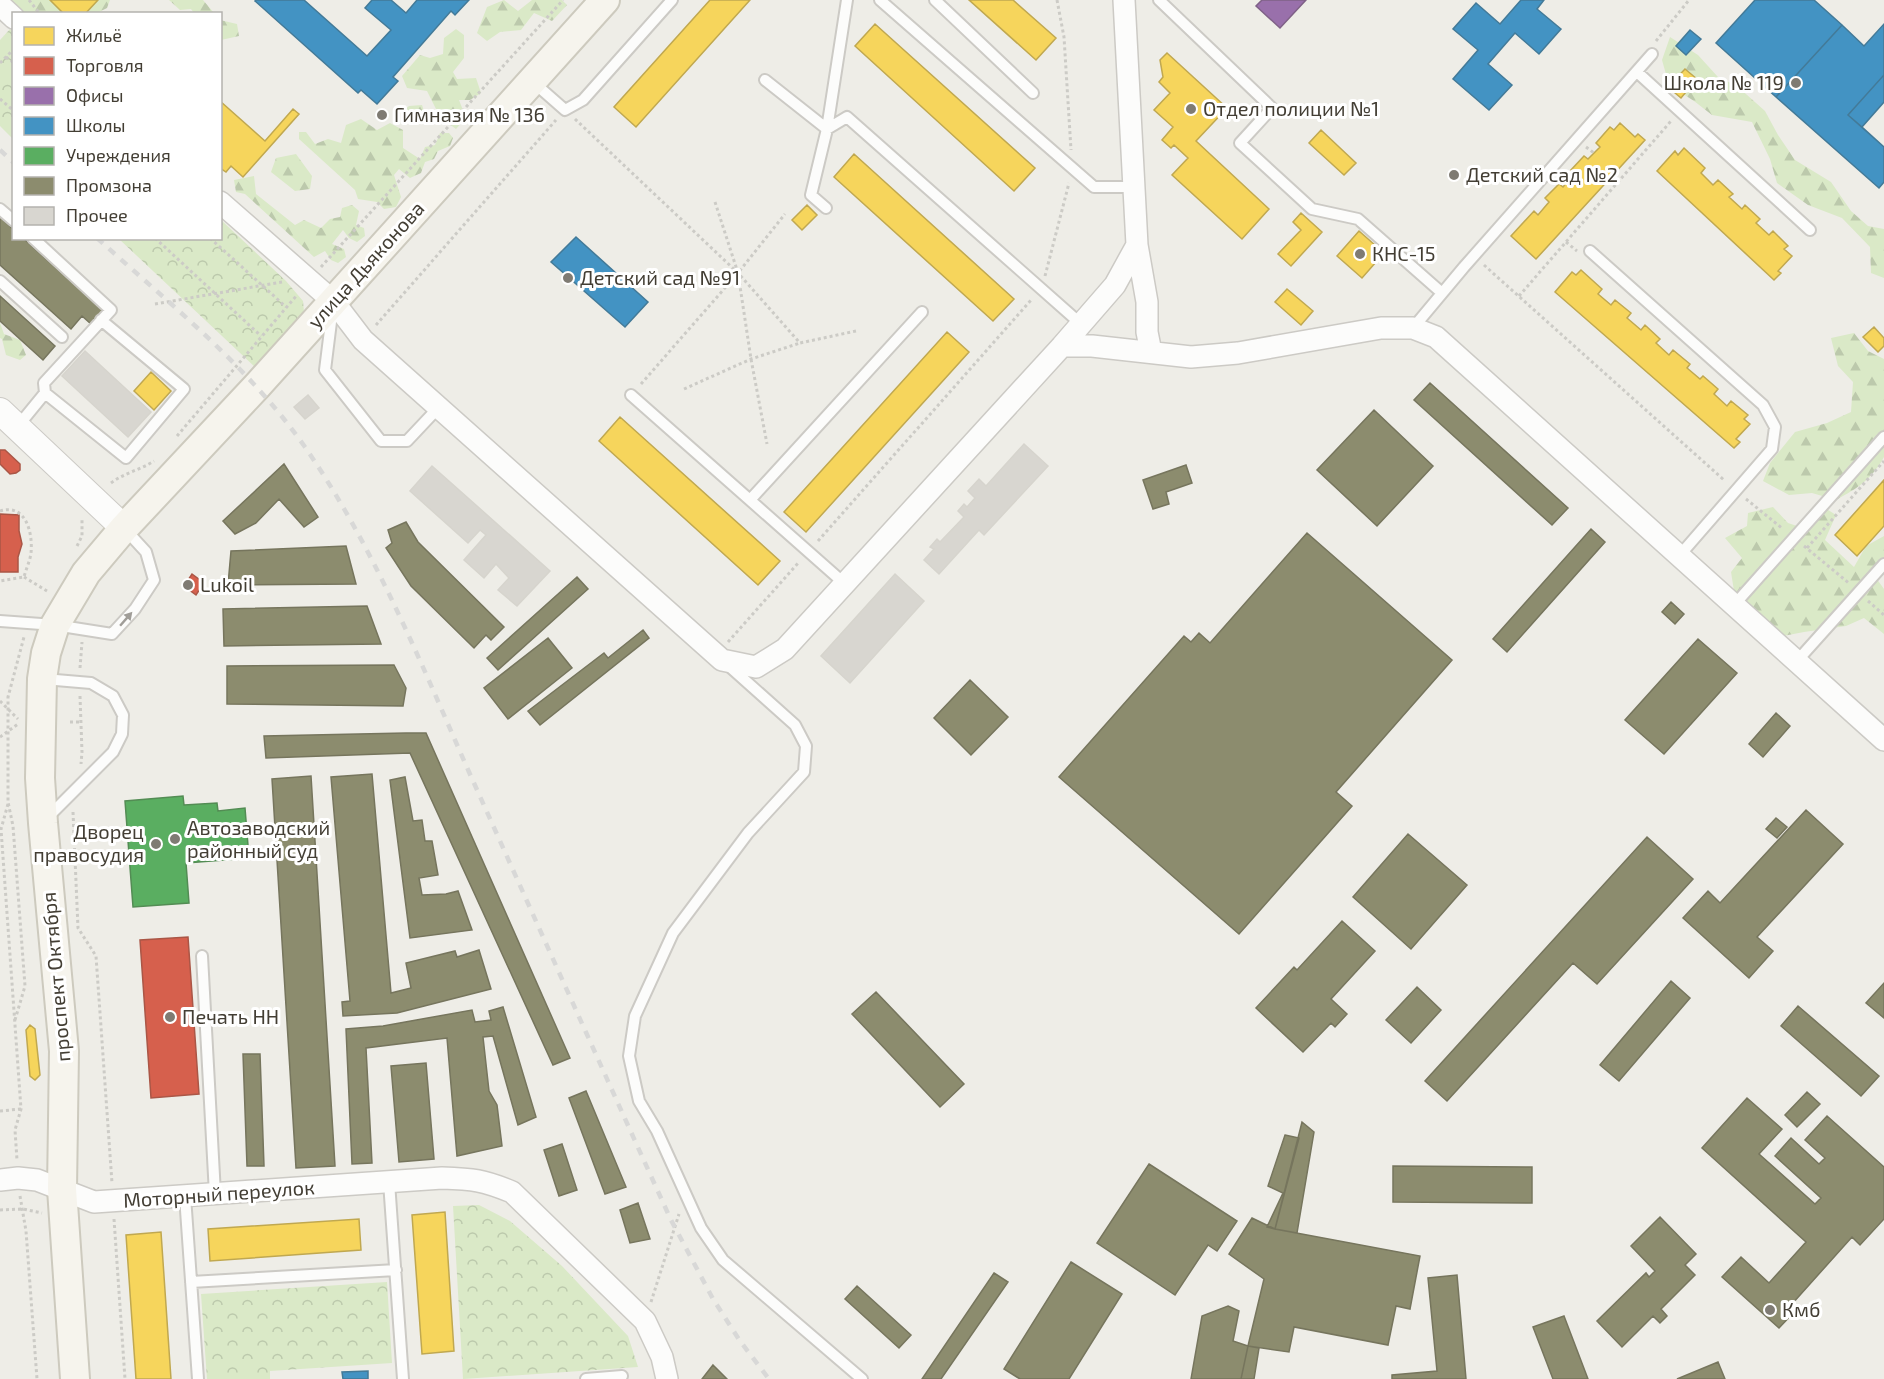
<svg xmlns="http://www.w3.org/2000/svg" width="1884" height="1379" font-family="'Exo 2',sans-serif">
<defs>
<pattern id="forest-firs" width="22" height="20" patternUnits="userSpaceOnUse" patternTransform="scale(1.5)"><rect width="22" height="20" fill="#dae9c7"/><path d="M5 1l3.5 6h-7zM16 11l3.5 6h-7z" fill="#bcc9ac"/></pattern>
<pattern id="park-crowns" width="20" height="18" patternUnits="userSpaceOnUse" patternTransform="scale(1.5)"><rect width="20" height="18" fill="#dae9c7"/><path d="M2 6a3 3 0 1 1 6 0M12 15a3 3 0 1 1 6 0" fill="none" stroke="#bcc9ac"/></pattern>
</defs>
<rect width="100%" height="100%" fill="#eeede7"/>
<!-- forest -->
<path fill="url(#forest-firs)" d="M0,0h110l-3,8 -10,5 -83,1z
M169,0h34l11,13h-20l-3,-4 -11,1z
M504,0l14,11 14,-11h30l5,5 -15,16 -18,-8 -13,17 -21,2 -13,9 -10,-8 10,-26z
M220,20l17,4 2,12 -18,4z
M456,29l8,6v23l-11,14 4,7 19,-1 5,15 -11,7h-11l7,18 -10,11 -16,-12 -13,-26 -20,-3 -5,-12 18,-21 10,3 13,-4 1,-16z
M1670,37l28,18 20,22 19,9 28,25 13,24 17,25 36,22 20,29 17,15 16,3v49l-13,-5 -1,-26 -28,-29 -34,-13 -31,-22 -7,-24 -18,-37 -40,-7 -18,-14 -25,-16 -7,-25z
M422,105l4,12 -9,7 -12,-3 -2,-10 6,-5z
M361,119l16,11 13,-7 13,7v18l17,11 5,-12 10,-2 5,-12h9l4,5 -3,8 -12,5 -4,8 -9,3 -4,11 -11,5 -11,-9 -5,6 7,22 -5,10 -12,2 -7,-7 -19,-3 -3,-9 -56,-51v-7h7l9,12 13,-5 13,4 5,-18z
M296,154l16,22 -2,13 -15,2 -24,-19 5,-14z
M254,176l2,18 39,31 9,-5 17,8 9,-9 10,-2 2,-9 10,-3 7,6 -3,14 8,3 1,8 -8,6 -8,-4 -6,-8 -11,14 12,5 2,8 -8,6 -7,-3 -6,-9 -11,6 -69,-63 -9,-2 -2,-12z
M0,323l4,11 16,6 6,15 -6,5 -14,-5 -4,-16 -2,-1z
M1854,333l14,18 16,8v98c-12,22 -26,31 -48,43l-24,-7 -23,2 -26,-14 7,-18 25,-31 32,-9 24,-11 2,-30 -15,-16 -7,-28z
M1822,506l14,9 -11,25 29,27 12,-21 18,-10v32l-10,7 10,14v45l-20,-16 -18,8 -42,6 -31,6 -17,-27 -22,-20 -3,-19 11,-14 -17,-20 22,-12 1,-13 25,-6 15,16 15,5z"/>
<!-- park -->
<path fill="url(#park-crowns)" d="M10,29l4,4 -1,106 -13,-13v-86z
M221,220l65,61 17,20 1,11 -48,56 -137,-129 101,-1z
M479,1205l31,16 52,45 66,70 10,31 -175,12 -10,-173z
M387,1282l5,81 -122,8v8h-63l-6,-85z"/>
<!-- homes -->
<path fill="#f6d55c" stroke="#c0a850" stroke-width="1.5" d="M50,0h48l-13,14h-21z
M710,0h40l-114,127 -22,-20z
M969,0h44l43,38 -20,22z
M875,24l160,144 -21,23 -159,-145z
M1167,53l60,55 -31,33 73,68 -27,30 -70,-64 16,-17 -14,-13 -3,3 -9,-8 11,-13 -19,-17 16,-17 -11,-11 4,-5 -3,-17z
M1685,69l12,10 -16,19 -13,-11z
M220,101l45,40 28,-32 6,5 -56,63 -12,-11 -5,6 -6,-4z
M1620,123l15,14 3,-3 7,6 -109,119 -25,-23 23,-25 4,4 11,-13 -4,-4 14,-14 4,3 12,-14 -4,-3 13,-14 4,3 12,-12 -4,-4 14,-16 4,3z
M1321,130l35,33 -12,12 -35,-32z
M1684,148l21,20 -4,5 12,12 5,-5 15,14 -4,3 13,12 3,-4 15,14 -4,4 13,12 4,-4 15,15 -4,3 8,7 -14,15 3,2 -7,7 -117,-109 18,-20 3,4z
M854,154l160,145 -21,22 -159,-144z
M807,205l10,10 -15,15 -10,-10z
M1301,213l21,19 -31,34 -13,-12 23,-24 -8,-8z
M1359,231l25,22 -22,25 -25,-22z
M1581,270l21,19 -4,5 13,11 4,-5 16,13 -4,5 14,12 4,-5 15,14 -4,4 13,12 4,-5 17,14 -3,4 13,11 3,-3 15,13 -4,5 13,12 4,-5 17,14 -4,4 6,5 -14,15 4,3 -6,6 -179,-156 17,-20 4,3z
M1287,289l26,22 -12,14 -26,-23z
M1874,327l10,11v8l-6,6 -15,-15z
M947,332l22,20 -163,180 -22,-20z
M151,372l20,19 -17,19 -20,-19z
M620,417l160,144 -22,24 -159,-144z
M1884,480v46l-27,30 -22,-21z
M30,1025l5,4 5,46 -5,5 -5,-4 -4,-46z
M445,1212l9,139 -32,3 -10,-139z
M359,1219l2,31 -151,11 -2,-32z
M161,1232l10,147h-35l-10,-144z"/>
<!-- shops -->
<path fill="#d6604d" stroke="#aa5646" stroke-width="1.5" d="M0,450h5l15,14v6l-4,3 -6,1 -10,-10z
M0,514l19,1v16l3,13 -4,13v15h-18z
M192,574l12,9 -8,12 -12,-9z
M188,937l11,157 -48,4 -11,-158z"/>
<!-- offices -->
<path fill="#9970ab" stroke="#7f6187" stroke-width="1.5" d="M1262,0h44l-26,28 -24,-22z"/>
<!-- schools -->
<path fill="#4393c3" stroke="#437a98" stroke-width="1.5" d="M256,0h48l63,56 24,-26 -26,-22 7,-8h19l15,13 11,-13h52l-14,15 -4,-4 -58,66 5,4 -21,23 -16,-14 -3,3 -103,-92z
M1521,0h23l-7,9 24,20 -22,25 -24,-21 -27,31 24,21 -23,25 -36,-31 25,-29 -25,-21 23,-26 24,21z
M1755,0h59l28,25 -66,72 -60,-54z
M1884,24v51l-36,40 36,32v35l-5,6 -103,-91 66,-72 22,21z
M1884,24v78l-22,25 22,20v35l-5,6 -103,-91 66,-72 22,21z
M1690,30l11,9 -15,16 -10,-9z
M1884,75v27l-22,25 -14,-12z
M576,237l72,65 -23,25 -74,-65z
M368,1371v8h-25l-1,-7z"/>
<!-- public -->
<path fill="#5aae61" stroke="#538c54" stroke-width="1.5" d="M183,796l1,9 33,-2 1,8 27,-3 4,50 -63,5 3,40 -56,4 -8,-106z"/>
<!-- industry -->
<path fill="#8c8c6e" stroke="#76755d" stroke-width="1.5" d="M0,217l14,13v8h9l80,73 -12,13 -9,-8 -11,13 -71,-64z
M0,296l55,50 -12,14 -43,-39z
M1430,383l138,125 -16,17 -138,-125z
M1374,410l59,56 -56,60 -60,-56z
M284,464l34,53 -14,10 -25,-28 -23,24 -21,11 -12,-13z
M1186,465l6,18 -26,9 3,12 -16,5 -10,-29z
M406,522l12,20 86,85 -13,13 -5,-5 -12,13 -63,-62 -25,-38 6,-5 -4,-13z
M1591,529l14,13 -98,110 -14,-13z
M1307,533l145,127 -116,132 16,14 -113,128 -180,-157 125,-141 7,6 8,-9 11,10z
M346,546l10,38 -128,1 3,-34z
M577,577l11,12 -90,81 -11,-12z
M1671,602l13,12 -9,10 -13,-12z
M367,606l14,38 -157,2 -1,-37z
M643,630l6,8 -109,87 -12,-14 76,-58 4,5z
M548,638l24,30 -64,51 -24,-31z
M1698,639l39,34 -73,81 -39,-34z
M394,665l12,23 -3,18 -176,-2v-38z
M970,680l38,37 -37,38 -37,-37z
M1776,713l14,13 -27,31 -14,-13z
M406,733h20l144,325 -17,7 -143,-312 -144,5 -2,-22z
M372,774l19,219 20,-5 -5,-25 49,-12 2,6 22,-7 12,39 -94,24 -54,3 -1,-14 8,-1 -19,-224z
M311,776l24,390 -39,2 -24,-389z
M405,777l8,44 9,-1 3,21h7l6,34 -19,3 3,17 24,-1 12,-3 14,39 -62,8 -20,-158z
M1806,810l37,34 -86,93 16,14 -24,27 -66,-60 25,-27 12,12z
M1776,818l11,9 -10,11 -11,-9z
M1408,834l59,51 -56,64 -58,-52z
M1647,837l46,42 -96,105 -24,-21 -126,138 -22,-20z
M1342,921l33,30 -44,48 16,15 -12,13 -4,-4 -28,29 -47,-44 38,-41 3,3z
M1671,981l19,17 -71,83 -19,-16z
M1884,983v35l-18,-15z
M1417,987l24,23 -30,33 -25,-23z
M876,992l88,92 -24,23 -88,-93z
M1798,1006l81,70 -18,20 -80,-70z
M503,1007l33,110 -18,8 -25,-89 -10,1 6,54 8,14 5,41 -45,10 -10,-118 -81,10 6,115 -20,1 -6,-135 37,-3 89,-16 3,12 16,-2 -2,-9z
M243,1054h17l4,112h-17z
M426,1063l8,96 -35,3 -8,-96z
M586,1091l40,96 -21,7 -36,-96z
M1807,1092l13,12 -23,23 -12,-12z
M1747,1098l35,31 -23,25 56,50 6,-6 -46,-42 16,-18 28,26 6,-6 -20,-18 22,-24 57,51v52l-24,26 -8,-8 -60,67 5,5 -18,19 -57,-51 19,-20 28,26 37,-41 -104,-94z
M1302,1122l12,10 -17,101 -22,-4z
M1285,1135l14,3 -24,91 -8,-2 16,-34 -15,-7z
M562,1144l15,46 -18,6 -15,-46z
M1149,1164l88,57 -20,30 -9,-6 -33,50 -78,-52z
M1393,1166l139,1v36l-139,-1z
M638,1203l12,36 -20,4 -10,-33z
M1660,1217l36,37 -11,11 10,10 -34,34 6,7 -7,7 -7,-7 -31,31 -25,-26 49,-48 3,4 6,-6 -24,-25z
M1252,1218l23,11 145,27 -10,53 -14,-3 -8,39 -94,-18 -5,25 -41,-6 16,-67 -35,-25z
M1071,1262l51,32 -53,85h-49l-16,-10z
M994,1273l14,9 -67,97h-19z
M1457,1275l9,104h-74v-4l45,-4 -9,-93z
M857,1286l54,49 -12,13 -54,-49z
M1228,1306l11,5 -6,30 15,5 -7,33h-50l11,-63z
M1564,1316l24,63h-35l-20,-52z
M1248,1346l11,2 -5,31h-13z
M1718,1362l7,17h-48z
M713,1365l14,14h-25z"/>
<!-- building -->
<path fill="#d8d6d0" stroke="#d6d4cd" stroke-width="1.5" d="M85,351l66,61 -23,25 -66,-61z
M308,395l11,13 -14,11 -11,-12z
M1024,444l24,22 -64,69 -5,-5 -40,44 -15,-14 10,-11 -4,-2 7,-8 3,3 24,-25 -6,-6 6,-7 3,3 8,-9 -7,-7 11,-12 7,7z
M432,466l118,105 -33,35 -19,-16 11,-12 -13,-14 -12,14 -20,-18 22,-25 -6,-5 -12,13 -58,-52z
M895,574l29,27 -74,82 -29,-27z"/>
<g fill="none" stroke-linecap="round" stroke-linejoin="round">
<defs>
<path id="service" d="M880,0l214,187h40
M935,0l98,93
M1159,0l113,108 -32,35 72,66 46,10 84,74
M1637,72l173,158
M765,80l62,49 20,-12 234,207
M532,81l33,29 18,-10 89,-100
M826,208l-15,-13 16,-66 20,-129
M0,209l14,12
M33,238l78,72 -67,73 1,10
M1590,251l173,154 12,22 -3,22 -92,106
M0,281l62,56
M332,314l-7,56 56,71h26l32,-34
M1413,328l51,-61 188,-213
M631,395l214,189
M18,426l27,-33 81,65 58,-69 -83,-69
M750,500l172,-188
M1735,604l149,-167
M0,621l55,4 57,9 23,-25 19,-29 -8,-28 -22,-24
M1797,661l87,-97
M729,666l66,59 11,21 -2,26 -56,61 -75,100 -38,83 -6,40 10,45 18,30 44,97 22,32 139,119
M44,679l47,4 22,13 10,19 -1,19 -9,18 -66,66
M202,956l13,238
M389,1182l14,197
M185,1196l13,183
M191,1282l205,-12
M586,1379l36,-3"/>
<path id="minor" d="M1124,0l13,245 10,57v30l4,20
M0,5l14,13
M220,202l114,100 29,38 359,320 34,7 29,-18 277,-303 53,-61 22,-40
M1062,346h30l99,11 47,-4 143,-25h32l23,9 448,403
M0,1180l18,-2 19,2 57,22 348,-24c31,1 41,2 70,14l133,129 17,36 5,22"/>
<path id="tertiary" d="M0,411l124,117"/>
<path id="secondary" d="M75,1379l-13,-190 2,-138 -21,-228 -3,-45 2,-99 4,-26 9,-28 31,-52 38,-45 133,-142 348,-386"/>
</defs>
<!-- service casing -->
<use href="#service" stroke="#cccac5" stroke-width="14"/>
<!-- minor casing -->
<use href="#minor" stroke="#cccac5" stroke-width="24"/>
<!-- tertiary casing -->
<use href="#tertiary" stroke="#cccac5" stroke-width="28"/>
<!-- secondary casing -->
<use href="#secondary" stroke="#cdcabe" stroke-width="32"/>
<!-- path -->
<path stroke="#cccbc6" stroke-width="3" stroke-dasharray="3 3" stroke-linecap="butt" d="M29,0l11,14
M1057,0l7,37 7,113
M1656,41l33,-41
M6,57l8,6
M0,63l14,-14
M0,99l14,12
M575,119l163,154 62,70 56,-12
M1586,147l8,6
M715,202l23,71 13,86 16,85
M155,238l106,98
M210,238l76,69
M1566,242l11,9
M1484,265l241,216
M321,267l242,-267
M1045,276l24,-93
M1519,296l152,-175
M155,304l127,-22
M376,325l180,-205
M641,384l97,-111 47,-59
M684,389l67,-30 49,-16
M177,436l120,-141
M111,483c13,-10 29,-13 43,-22
M1746,499l37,30
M0,511c26,-8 33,22 31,42 -1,8 -5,16 -7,24l-24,4
M818,541l214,-242
M77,546l5,-10v-18
M1804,546l46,38
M1807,548l77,-87
M24,577l23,14
M1868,601l16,14
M728,642l71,-80
M80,668l2,-26
M80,696l2,56 -1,12
M0,701l18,18
M70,722h11
M0,737l18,-13
M8,804l-7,25 20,280 -6,21 2,30
M73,812l5,116 18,28 16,227
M15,1020l10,-34 -12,-160 -5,-24v-105l16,-60
M0,1111l21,-2
M20,1196l6,35 11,148
M0,1210l23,-1 19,4
M114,1219l11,160
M651,1302l28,-88"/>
<!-- service -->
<use href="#service" stroke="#fcfcfb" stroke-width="10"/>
<!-- minor -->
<use href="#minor" stroke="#fcfcfb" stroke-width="21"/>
<!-- tertiary -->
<use href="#tertiary" stroke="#fcfcfb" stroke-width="26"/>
<!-- secondary -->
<use href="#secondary" stroke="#f6f4ed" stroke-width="28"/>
<!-- rail -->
<path stroke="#d8d8d7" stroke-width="4.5" stroke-dasharray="8 8" stroke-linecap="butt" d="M0,150l14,13
M97,238c73,66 151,128 208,209 69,100 115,214 164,325 67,149 134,299 202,448l42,79 27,42 29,38"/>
</g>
<!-- one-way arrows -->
<defs><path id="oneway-solid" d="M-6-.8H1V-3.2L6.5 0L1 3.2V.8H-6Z" transform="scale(1.5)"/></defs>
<use fill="#a09d98" href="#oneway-solid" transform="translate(126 619) rotate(-49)"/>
<!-- markers -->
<g fill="#7f7b73" stroke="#fff" stroke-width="2">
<circle cx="1796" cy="83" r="6"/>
<circle cx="1191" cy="109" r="6"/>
<circle cx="382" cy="115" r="6"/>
<circle cx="1454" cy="175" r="6"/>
<circle cx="1360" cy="254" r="6"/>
<circle cx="568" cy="278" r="6"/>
<circle cx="188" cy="585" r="6"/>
<circle cx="175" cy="839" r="6"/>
<circle cx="156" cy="844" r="6"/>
<circle cx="170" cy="1017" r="6"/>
<circle cx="1770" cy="1310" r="6"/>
</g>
<g text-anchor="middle" stroke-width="6" stroke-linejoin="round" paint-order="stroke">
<!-- poi labels -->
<g font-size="20" fill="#433e34" stroke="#fff" text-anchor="start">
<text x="1784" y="90" text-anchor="end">Школа № 119</text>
<text x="1203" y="116">Отдел полиции №1</text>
<text x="394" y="122">Гимназия № 136</text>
<text x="1466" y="182">Детский сад №2</text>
<text x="1372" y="261">КНС-15</text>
<text x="580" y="285">Детский сад №91</text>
<text x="200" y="592">Lukoil</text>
<text x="187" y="835">Автозаводский<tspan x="187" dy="23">районный суд</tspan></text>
<text x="144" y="839" text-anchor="end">Дворец<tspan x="144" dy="23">правосудия</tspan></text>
<text x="182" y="1024">Печать НН</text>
<text x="1782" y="1317">Кмб</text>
</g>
<!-- street labels -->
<g font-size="20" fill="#433e34" stroke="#fff">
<text transform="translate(366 265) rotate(-48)" y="7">улица Дьяконова</text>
<text transform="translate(56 977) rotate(-95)" y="7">проспект Октября</text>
<text transform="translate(219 1194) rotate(-4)" y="7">Моторный переулок</text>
</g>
</g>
<!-- legend -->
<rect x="12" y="12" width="210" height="228" fill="#ffffff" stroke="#b4b2ae" stroke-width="1.5"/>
<rect x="24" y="27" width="30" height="18" fill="#f6d55c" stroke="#b4b2ae" stroke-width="1.5"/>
<text x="66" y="42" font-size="18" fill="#433e34">Жильё</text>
<rect x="24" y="57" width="30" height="18" fill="#d6604d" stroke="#b4b2ae" stroke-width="1.5"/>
<text x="66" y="72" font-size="18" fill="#433e34">Торговля</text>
<rect x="24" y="87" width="30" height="18" fill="#9970ab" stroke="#b4b2ae" stroke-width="1.5"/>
<text x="66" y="102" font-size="18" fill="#433e34">Офисы</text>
<rect x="24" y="117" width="30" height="18" fill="#4393c3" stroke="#b4b2ae" stroke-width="1.5"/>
<text x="66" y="132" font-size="18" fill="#433e34">Школы</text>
<rect x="24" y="147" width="30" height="18" fill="#5aae61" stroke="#b4b2ae" stroke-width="1.5"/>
<text x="66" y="162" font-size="18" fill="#433e34">Учреждения</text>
<rect x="24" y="177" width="30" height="18" fill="#8c8c6e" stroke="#b4b2ae" stroke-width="1.5"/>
<text x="66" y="192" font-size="18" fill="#433e34">Промзона</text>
<rect x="24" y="207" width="30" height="18" fill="#d8d6d0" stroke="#b4b2ae" stroke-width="1.5"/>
<text x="66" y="222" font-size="18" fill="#433e34">Прочее</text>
</svg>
